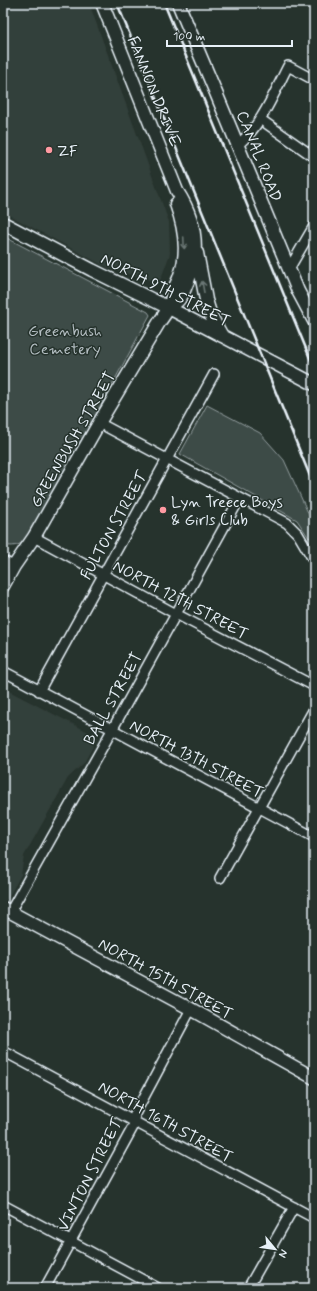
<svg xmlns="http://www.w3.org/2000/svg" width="317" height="1291" font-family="Mynerve,sans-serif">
<rect width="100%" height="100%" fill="#26332d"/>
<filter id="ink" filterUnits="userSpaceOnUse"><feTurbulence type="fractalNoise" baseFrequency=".025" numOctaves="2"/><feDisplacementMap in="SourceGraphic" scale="8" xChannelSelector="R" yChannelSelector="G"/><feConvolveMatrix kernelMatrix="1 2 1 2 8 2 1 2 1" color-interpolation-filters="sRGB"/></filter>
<g filter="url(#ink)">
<!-- built -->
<path fill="#333f3a" d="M3,3h86l80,219 1,32 -10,27 -4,1 -48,-14 -105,-56z
M3,688l95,49 -14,26 -16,15 -44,78 -3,19 -14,25 -4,-3z"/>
<!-- green -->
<path fill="#3e4b47" stroke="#939ea0" d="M3,236l145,76 2,3 -119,218c-8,11 -14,15 -28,12z
M207,405l53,28 24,27 30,66v10l-5,2 -12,-18 -117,-66z"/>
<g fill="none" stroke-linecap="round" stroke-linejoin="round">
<defs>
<path id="street" d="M260,119l54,38
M237,145c23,-16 38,-54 51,-79l26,14
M289,269l25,-43
M99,423l188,100 11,11 16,27
M34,537l142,77 138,72
M3,561l11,5
M3,671l311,166
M39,691l175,-317
M220,878l94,-169
M10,912l102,-182 128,-232
M3,1051l311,167
M3,1205l155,83
M45,1288l88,-161 2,-13 56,-105
M248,1288l46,-81"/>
<path id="secondary" d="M178,3l38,90 82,198 16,30
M3,223l89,47 77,38 145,76
M197,253l9,47 5,16 11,20
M169,308c2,-6 3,-13 5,-19 2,-5 5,-9 6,-14 9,-23 4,-49 -4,-71
M3,586l11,-20 20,-29 65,-114 61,-102c3,-4 6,-9 9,-13 3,-3 9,-6 11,-10 4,-5 5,-11 8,-17 12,-31 8,-61 -11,-90l-75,-188
M3,908l188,101 123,69"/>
</defs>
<!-- street casing -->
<use href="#street" stroke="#e8f1f8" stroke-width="12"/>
<!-- secondary casing -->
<use href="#secondary" stroke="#e8f1f8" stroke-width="15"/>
<!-- street -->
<use href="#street" stroke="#26332d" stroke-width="9"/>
<!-- secondary -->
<use href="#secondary" stroke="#26332d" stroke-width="12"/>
<!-- rail -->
<path stroke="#e8f1f8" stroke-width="2.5" d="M117,3l197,483
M164,3l150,365"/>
</g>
<!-- one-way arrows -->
<defs><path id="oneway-shaft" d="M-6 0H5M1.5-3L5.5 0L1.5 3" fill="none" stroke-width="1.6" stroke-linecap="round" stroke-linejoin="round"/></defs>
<g stroke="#6a7674">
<use href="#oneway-shaft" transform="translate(184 243) rotate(87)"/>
<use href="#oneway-shaft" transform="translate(203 287) rotate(-100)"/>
</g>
</g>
<!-- markers -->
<g fill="#ff9aa2" stroke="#26332d" stroke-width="1.5">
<circle cx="49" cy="150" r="4"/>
<circle cx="163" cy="510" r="4"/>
</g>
<g text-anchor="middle" stroke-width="3" stroke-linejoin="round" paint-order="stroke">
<!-- street labels -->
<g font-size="16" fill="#e8f1f8" stroke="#26332d">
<text transform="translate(155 91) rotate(68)" y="6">FANNON DRIVE</text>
<text transform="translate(260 156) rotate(68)" y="6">CANAL ROAD</text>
<text transform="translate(166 289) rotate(27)" y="6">NORTH 9TH STREET</text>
<text transform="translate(72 439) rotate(-60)" y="6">GREENBUSH STREET</text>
<text transform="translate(113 525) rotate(-61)" y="6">FULTON STREET</text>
<text transform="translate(181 599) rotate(28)" y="6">NORTH 12TH STREET</text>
<text transform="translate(112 698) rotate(-61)" y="6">BALL STREET</text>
<text transform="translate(197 758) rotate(28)" y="6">NORTH 13TH STREET</text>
<text transform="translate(166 978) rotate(29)" y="6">NORTH 15TH STREET</text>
<text transform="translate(166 1121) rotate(29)" y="6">NORTH 16TH STREET</text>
<text transform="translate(89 1174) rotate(-63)" y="6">VINTON STREET</text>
</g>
<!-- poi labels -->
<g font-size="16" fill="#e8f1f8" stroke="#26332d" text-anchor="start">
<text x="57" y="156">ZF</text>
<text x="171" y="507">Lyn Treece Boys<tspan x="171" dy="18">&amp; Girls Club</tspan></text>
</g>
<!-- park labels -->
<g font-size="16" fill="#b5bfc3" stroke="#26332d">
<text x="65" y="336">Greenbush<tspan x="65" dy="18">Cemetery</tspan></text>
</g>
</g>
<!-- margin -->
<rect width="317" height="1291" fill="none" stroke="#26332d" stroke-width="16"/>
<rect x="8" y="8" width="301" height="1275" fill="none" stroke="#e8f1f8" stroke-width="1.5" filter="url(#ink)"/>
<!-- north arrow -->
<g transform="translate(275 1249) rotate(119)" stroke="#26332d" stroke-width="3" paint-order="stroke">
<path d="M0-3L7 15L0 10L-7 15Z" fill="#e8f1f8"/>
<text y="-6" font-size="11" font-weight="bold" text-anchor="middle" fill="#e8f1f8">N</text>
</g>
<!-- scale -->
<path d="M167 40v6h125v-6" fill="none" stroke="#e8f1f8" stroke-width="2"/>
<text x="173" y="40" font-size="12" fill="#e8f1f8" stroke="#26332d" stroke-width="3" paint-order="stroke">100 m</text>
</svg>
